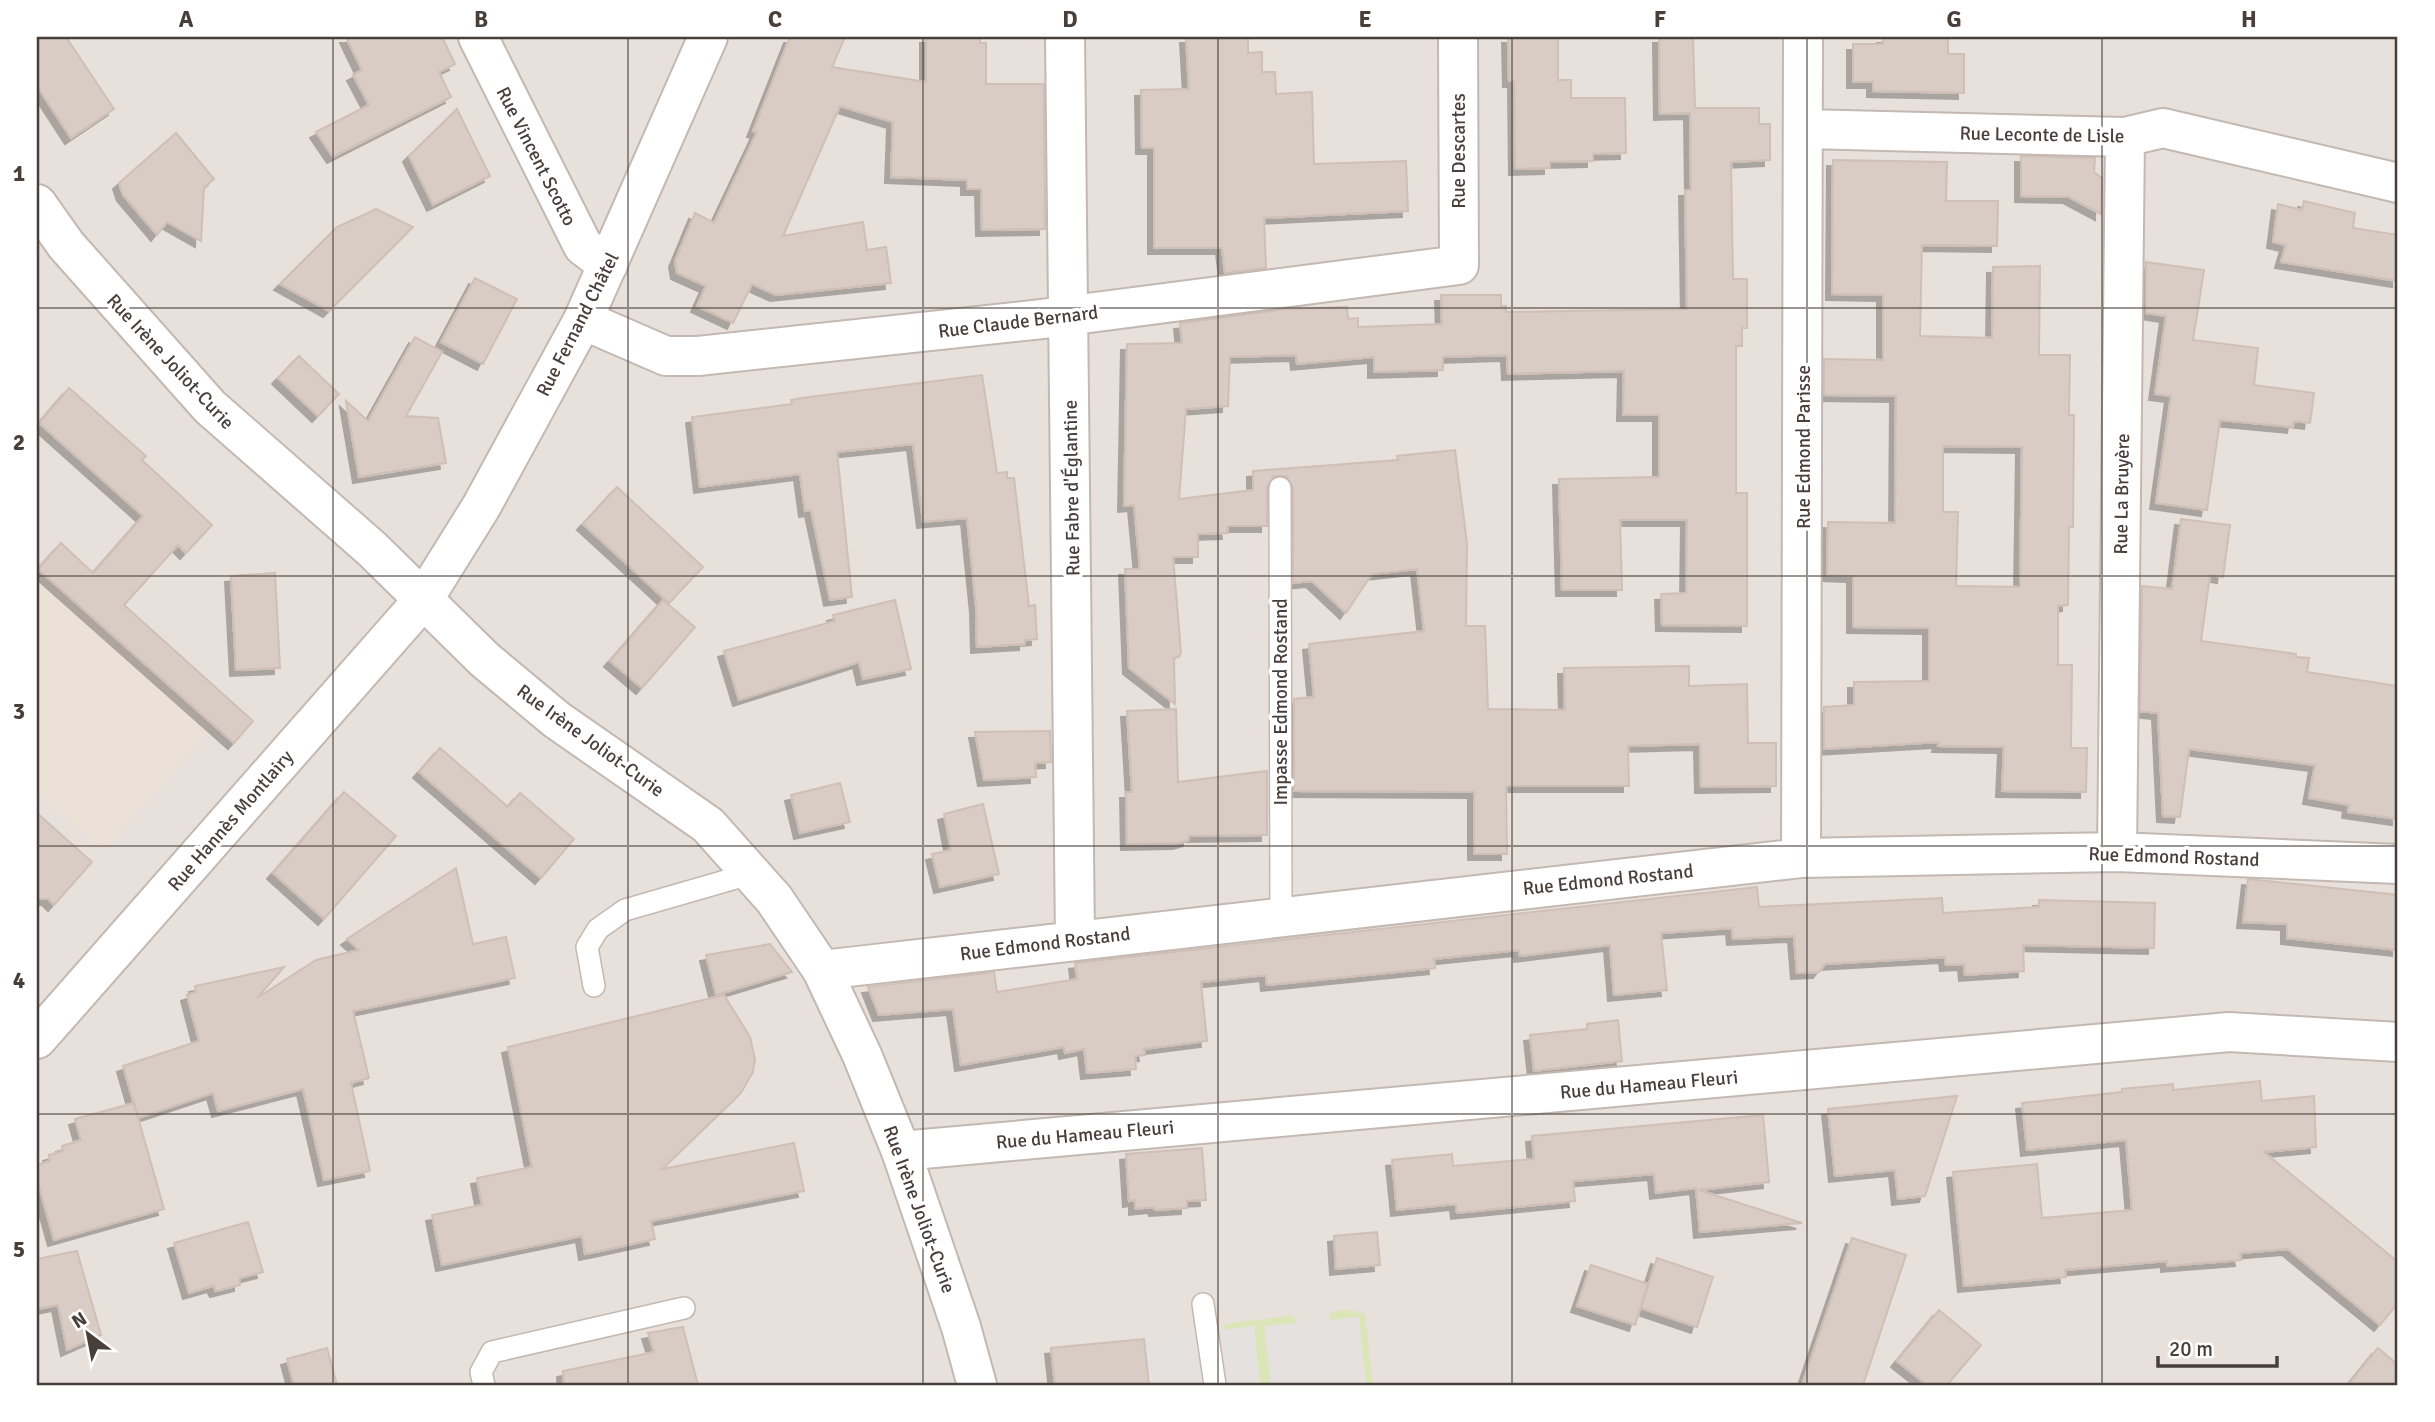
<svg xmlns="http://www.w3.org/2000/svg" width="2435" height="1422" font-family="Signika,sans-serif">
<defs>
<filter id="shadow"><feDropShadow dx="-6" dy="6" stdDeviation="0" flood-color="#0004"/></filter>
</defs>
<rect width="100%" height="100%" fill="#f5f0ec"/>
<!-- residential -->
<path fill="#e8e0da" d="M37,37h2361v1348h-2361z"/>
<!-- education -->
<path fill="#ece1d7" d="M37,568l175,160 -109,123 -66,-59z"/>
<!-- green -->
<path fill="#dce5b8" d="M1348,1310l17,4 8,71h-7l-7,-68 -30,3 4,-9z
M1292,1315l5,9 -32,2 6,59h-11l-6,-59 -30,4 1,-6z"/>
<!-- parking -->
<path fill="#e4e1df" d="M1359,1317l7,68h-95l-7,-59z
M1254,1326l6,59h-111l-5,-46z"/>
<!-- building -->
<path fill="#d8ccc5" stroke="#d0bfb5" stroke-width="2" fill-rule="evenodd" filter="url(#shadow)" d="M37,37h29l48,72 -43,29 -34,-52z
M346,37h96l13,27 -16,8 12,25 -118,60 -17,-25 53,-27 -16,-30 9,-5z
M790,37h55l-13,30 94,15v-45h54v6h6v41h58l1,145 -63,1 -1,-41h-14v-9l-76,-3 2,-55 -53,-16 -57,130 80,-14 4,28 19,-3 5,36 -115,12 -24,-11 -19,39 -36,-17 9,-20 -29,-13 -2,-12 20,-48 19,10 43,-91 -4,-1z
M1186,37h62v16l14,-1v20h13l1,22 36,-2 2,72 92,-3 2,50 -144,7 2,50 -41,5 -3,-25h-68v-100h-12l-1,-58 48,-1z
M1508,37h50v43h13v18h54l1,55 -33,1v7l-43,1v6l-35,1 -1,-88h-5z
M1659,37h34l2,71h64v16h11v36l-39,2 2,117h14v49h-5v18h-6v147h11v133l-85,-1 -1,-31 25,-1 1,-73h-67l2,70h-60l-3,-111 100,-2v-62h-36l1,-44 -116,3 -1,-19 -64,2v13l-69,2v-15l-77,7 -1,-9 -66,2 -2,49 -42,3 -7,90 74,-9v-19l145,-11 -1,-4 58,-6 12,93 -1,83h19l3,83 77,1 -1,-42 125,-2v20l58,-2 1,59h28v43l-75,1 -1,-43 -72,2 1,40h-123l1,68h-33v-62l-180,-1v-92l20,-2 -5,-53 115,-13 -7,-62 -45,5 -26,39 -34,-32 -19,2v-96l-7,-11h-12l-7,11v39h-40l1,7 -30,1v23h-25l8,95 -2,5 -5,1 1,46 -46,-36 -4,-99h15l-6,-64 -10,1 3,-162 55,-1 -2,-20 106,-14 61,-2 1,12 10,-1v9l84,-3 -1,-29h60v11h5v6l181,-3 -2,-119h6l-1,-77 -30,1z
M1883,37h65v17h16v39l-91,-2v-9h-20v-38h30z
M457,109l33,67 -57,29 -24,-49z
M176,133l38,46 -10,9 -3,53 -34,-19 -10,13 -34,-40 -4,-12z
M2021,156l74,2 -1,14 8,6 -1,36 -32,-17 -48,-1z
M1833,160l114,2 -1,39h52l-1,45 -75,-1 -2,91 72,2 1,-71 47,-1 -1,89h31l-1,60h5l-1,112h-4l-1,78 -10,1v59h14l-1,83h16l-1,44 -84,-1 2,-44 -66,-1 1,-4 -115,7v-42l30,-2v-23l75,-1v-53l-76,-1v-51l-26,-1 1,-53 67,1 1,-127 -72,-1v-36l59,1v-65l-51,-1zM1943,446l79,1 -2,140 -64,-1 2,-74h-15z
M2304,201l51,12 -2,15 45,7v46l-117,-19 5,-17 -13,-3 5,-38 24,6z
M376,209l37,18 -84,84 -49,-27 57,-57z
M2146,262l58,8 -11,70 65,8 -4,37 60,8 -4,30 -16,-2 -1,6 -73,-7 -13,90 -51,-7 15,-107 -16,-2 11,-78 -20,-3z
M475,278l42,21 -34,65 -42,-22z
M415,337l27,15 -36,64 32,2 8,45 -87,14 -13,-76 22,20z
M299,356l40,38 -21,22 -40,-38z
M982,375l15,98 10,-1v6h7l15,128 6,-1 2,34 -12,1v4l-48,3 -1,-40 -9,-89 -44,4 -10,-78 -76,8 15,145 -22,3 -19,-90 -6,1 -5,-37 -100,13 -8,-70 100,-13 -1,-4 11,-2z
M69,388l77,68 -4,4 70,65 -26,28 -8,-8 -54,60 129,116 -19,22 -196,-174 23,-26 32,30 50,-57 -104,-93z
M617,487l86,80 -34,36 -86,-79z
M2181,519l49,6 -7,52 -13,-2 -9,66 95,13v3l13,1 -2,14 91,14v133l-50,-7 1,-7 -40,-7 6,-33 -126,-16 -9,68 -17,-1 -5,-103 -18,-2 2,-125 30,3z
M275,573l5,95 -44,2 -5,-94z
M663,600l32,27 -53,61 -32,-27z
M895,600l16,69 -48,10 -4,-17 -120,38 -15,-49 111,-30 -2,-6z
M1176,709l2,73 89,-11v64l-78,1v4l-10,3 -52,1 -1,-52h6l-5,-81z
M1050,731l1,31 -16,1 1,14 -52,3 -9,-48z
M440,748l68,59 12,-14 54,46 -33,39 -122,-106z
M840,783l10,39 -50,11 -9,-38z
M344,792l52,44 -72,83 -51,-46z
M983,804l16,70 -59,13 -8,-33 19,-4 -7,-36z
M37,813l55,49 -38,43 -6,-6h-11z
M456,868l17,76 33,-7 9,41 -162,33 16,67 -18,5 19,88 -46,9 -21,-91 -85,22 -5,-18 -75,25 -15,-52 76,-25 -12,-46 9,-3 -1,-6 89,-19 -27,31 59,-38 43,-10 -12,-11z
M2248,879l150,16v55l-111,-12v-14l-44,-2z
M1757,887l2,20 183,-9 1,15 96,-6v-7l116,3 -1,45 -131,-3 1,26 -59,4 -1,-11 -18,1 -1,-8 -120,7 -6,8 -22,1 -3,-37 -61,3 -1,-11 -71,5 6,57 -53,5 -4,-50 -90,11 -1,-6 -85,9 1,9 -168,17 -1,-10 -65,7 6,59 -63,8 1,6 -10,1 1,13 -49,4 -3,-24 -19,4 -1,-6 -103,18 -8,-56 -74,6 -11,-28 126,-15 3,20 80,-13 -2,-16z
M770,944l22,28 -76,23 -10,-40z
M724,995l26,42 5,22 -2,13 -12,21 -79,76 132,-26 10,48 -153,30 4,18 -50,11 -20,4 -3,-18 -140,29 -10,-50 50,-10 -5,-27 55,-11 -24,-120z
M1618,1020l4,41 -88,10 -4,-36 57,-6v-5z
M2260,1081l2,20 52,-5 2,51 -52,5 134,110v41l-18,22 -92,-76 -48,4 1,7 -74,6v-5l-102,9 1,7 -102,9 -11,-114 84,-8 5,54 90,-8 -6,-70 -99,10 -5,-47 100,-11v-3l51,-5v6z
M1957,1096l-32,100 -27,3 -3,-29 -60,6 -7,-67z
M134,1103l30,106 -110,31 -17,-61v-14l13,-4 -1,-6 14,-4 -1,-5 19,-6 -6,-21z
M1763,1115l6,67 -70,8 103,33 -102,9 -4,-44 -40,5 -2,-19 -81,7 2,20 -118,12 -1,-9 -59,6 -5,-50 60,-6 1,12 81,-7 -2,-23z
M1202,1148l4,52 -19,1v7l-32,2 -1,-3 -19,2v-9l-6,1 -3,-47z
M248,1222l15,50 -23,6v7l-24,6 -3,-5 -24,7 -15,-50z
M1377,1232l3,33 -44,4 -2,-33z
M1852,1238l54,17 -43,130h-61z
M77,1251l24,84 -34,15 -9,-45 -21,4v-50z
M1657,1258l56,19 -16,50 -56,-19z
M1591,1265l57,19 -13,41 -58,-19z
M1939,1310l42,35 -34,40h-20l-30,-24z
M683,1327l15,58h-134l-1,-14 91,-19 -6,-19z
M1144,1339l5,46h-94l-4,-37z
M327,1348l10,37h-43l-7,-26z
M2378,1348l20,17v20h-50z"/>
<g fill="none" stroke-linecap="round" stroke-linejoin="round">
<defs>
<path id="service" d="M1280,488l1,428
M594,986l-7,-39 11,-18 27,-19 128,-37
M1203,1304l12,81
M484,1385l-3,-13 11,-20 192,-44"/>
<path id="minor" d="M478,37l105,209 25,19
M1065,37l10,902
M1804,129l321,8 38,-9 235,55
M583,320l83,36h32l344,-37 417,-54 -1,-228
M2117,852l8,-715
M1801,858l2,-821
M822,970l979,-112 316,-6 281,12
M901,1151l1328,-119 169,10"/>
<path id="tertiary" d="M37,204l29,41 144,162 162,142 113,111 72,60 151,105 66,74 48,71 40,85 39,96 60,176 16,58
M37,1039l386,-439 58,-93 102,-187 125,-283"/>
</defs>
<!-- service casing -->
<use href="#service" stroke="#c3b8b2" stroke-width="24"/>
<!-- minor casing -->
<use href="#minor" stroke="#c3b8b2" stroke-width="42"/>
<!-- tertiary casing -->
<use href="#tertiary" stroke="#c3b8b2" stroke-width="42"/>
<!-- service -->
<use href="#service" stroke="#fff" stroke-width="21"/>
<!-- minor -->
<use href="#minor" stroke="#fff" stroke-width="38"/>
<!-- tertiary -->
<use href="#tertiary" stroke="#fff" stroke-width="38"/>
</g>
<!-- grid -->
<path fill="none" stroke="#493f3a" stroke-width="2" stroke-opacity="0.55" d="M333,37v1348M628,37v1348M923,37v1348M1218,37v1348M1512,37v1348M1807,37v1348M2102,37v1348M37,308h2361M37,576h2361M37,846h2361M37,1114h2361"/>
<g text-anchor="middle" stroke-width="7" stroke-linejoin="round" paint-order="stroke">
<!-- street labels -->
<g font-size="19" fill="#493f3a" stroke="#fff">
<text transform="translate(2042 134) rotate(1)" y="7">Rue Leconte de Lisle</text>
<text transform="translate(1458 151) rotate(-90)" y="7">Rue Descartes</text>
<text transform="translate(537 156) rotate(63)" y="7">Rue Vincent Scotto</text>
<text transform="translate(1018 321) rotate(-7)" y="7">Rue Claude Bernard</text>
<text transform="translate(577 324) rotate(-63)" y="7">Rue Fernand Châtel</text>
<text transform="translate(171 361) rotate(47)" y="7">Rue Irène Joliot-Curie</text>
<text transform="translate(1803 447) rotate(-90)" y="7">Rue Edmond Parisse</text>
<text transform="translate(1071 488) rotate(-91)" y="7">Rue Fabre d'Églantine</text>
<text transform="translate(2121 494) rotate(-89)" y="7">Rue La Bruyère</text>
<text transform="translate(1280 702) rotate(-90)" y="7">Impasse Edmond Rostand</text>
<text transform="translate(591 740) rotate(36)" y="7">Rue Irène Joliot-Curie</text>
<text transform="translate(230 820) rotate(-49)" y="7">Rue Hannès Montlairy</text>
<text transform="translate(2174 856) rotate(2)" y="7">Rue Edmond Rostand</text>
<text transform="translate(1608 879) rotate(-6)" y="7">Rue Edmond Rostand</text>
<text transform="translate(1045 943) rotate(-7)" y="7">Rue Edmond Rostand</text>
<text transform="translate(1649 1084) rotate(-5)" y="7">Rue du Hameau Fleuri</text>
<text transform="translate(1085 1134) rotate(-5)" y="7">Rue du Hameau Fleuri</text>
<text transform="translate(920 1209) rotate(70)" y="7">Rue Irène Joliot-Curie</text>
</g>
</g>
<!-- border -->
<rect width="2435" height="1422" fill="none" stroke="#ffffff" stroke-width="77"/>
<!-- north arrow -->
<g transform="translate(88 1334) rotate(328)" stroke="#ffffff" stroke-width="5" paint-order="stroke">
<path d="M0-5L12 26L0 18L-12 26Z" fill="#493f3a"/>
<text y="-10" font-size="19" font-weight="bold" text-anchor="middle" fill="#493f3a">N</text>
</g>
<!-- scale -->
<path d="M2158 1356v10h119v-10" fill="none" stroke="#493f3a" stroke-width="3.5"/>
<text x="2169" y="1356" font-size="21" fill="#493f3a" stroke="#ffffff" stroke-width="5" paint-order="stroke">20 m</text>
<rect x="38" y="38" width="2358" height="1346" fill="none" stroke="#493f3a" stroke-width="2.5"/>
<g font-size="23" text-anchor="middle" font-weight="bold" fill="#493f3a">
<text x="186" y="27">A</text>
<text x="481" y="27">B</text>
<text x="775" y="27">C</text>
<text x="1070" y="27">D</text>
<text x="1365" y="27">E</text>
<text x="1660" y="27">F</text>
<text x="1954" y="27">G</text>
<text x="2249" y="27">H</text>
<text x="19" y="181">1</text>
<text x="19" y="450">2</text>
<text x="19" y="719">3</text>
<text x="19" y="988">4</text>
<text x="19" y="1257">5</text>
</g>
</svg>
